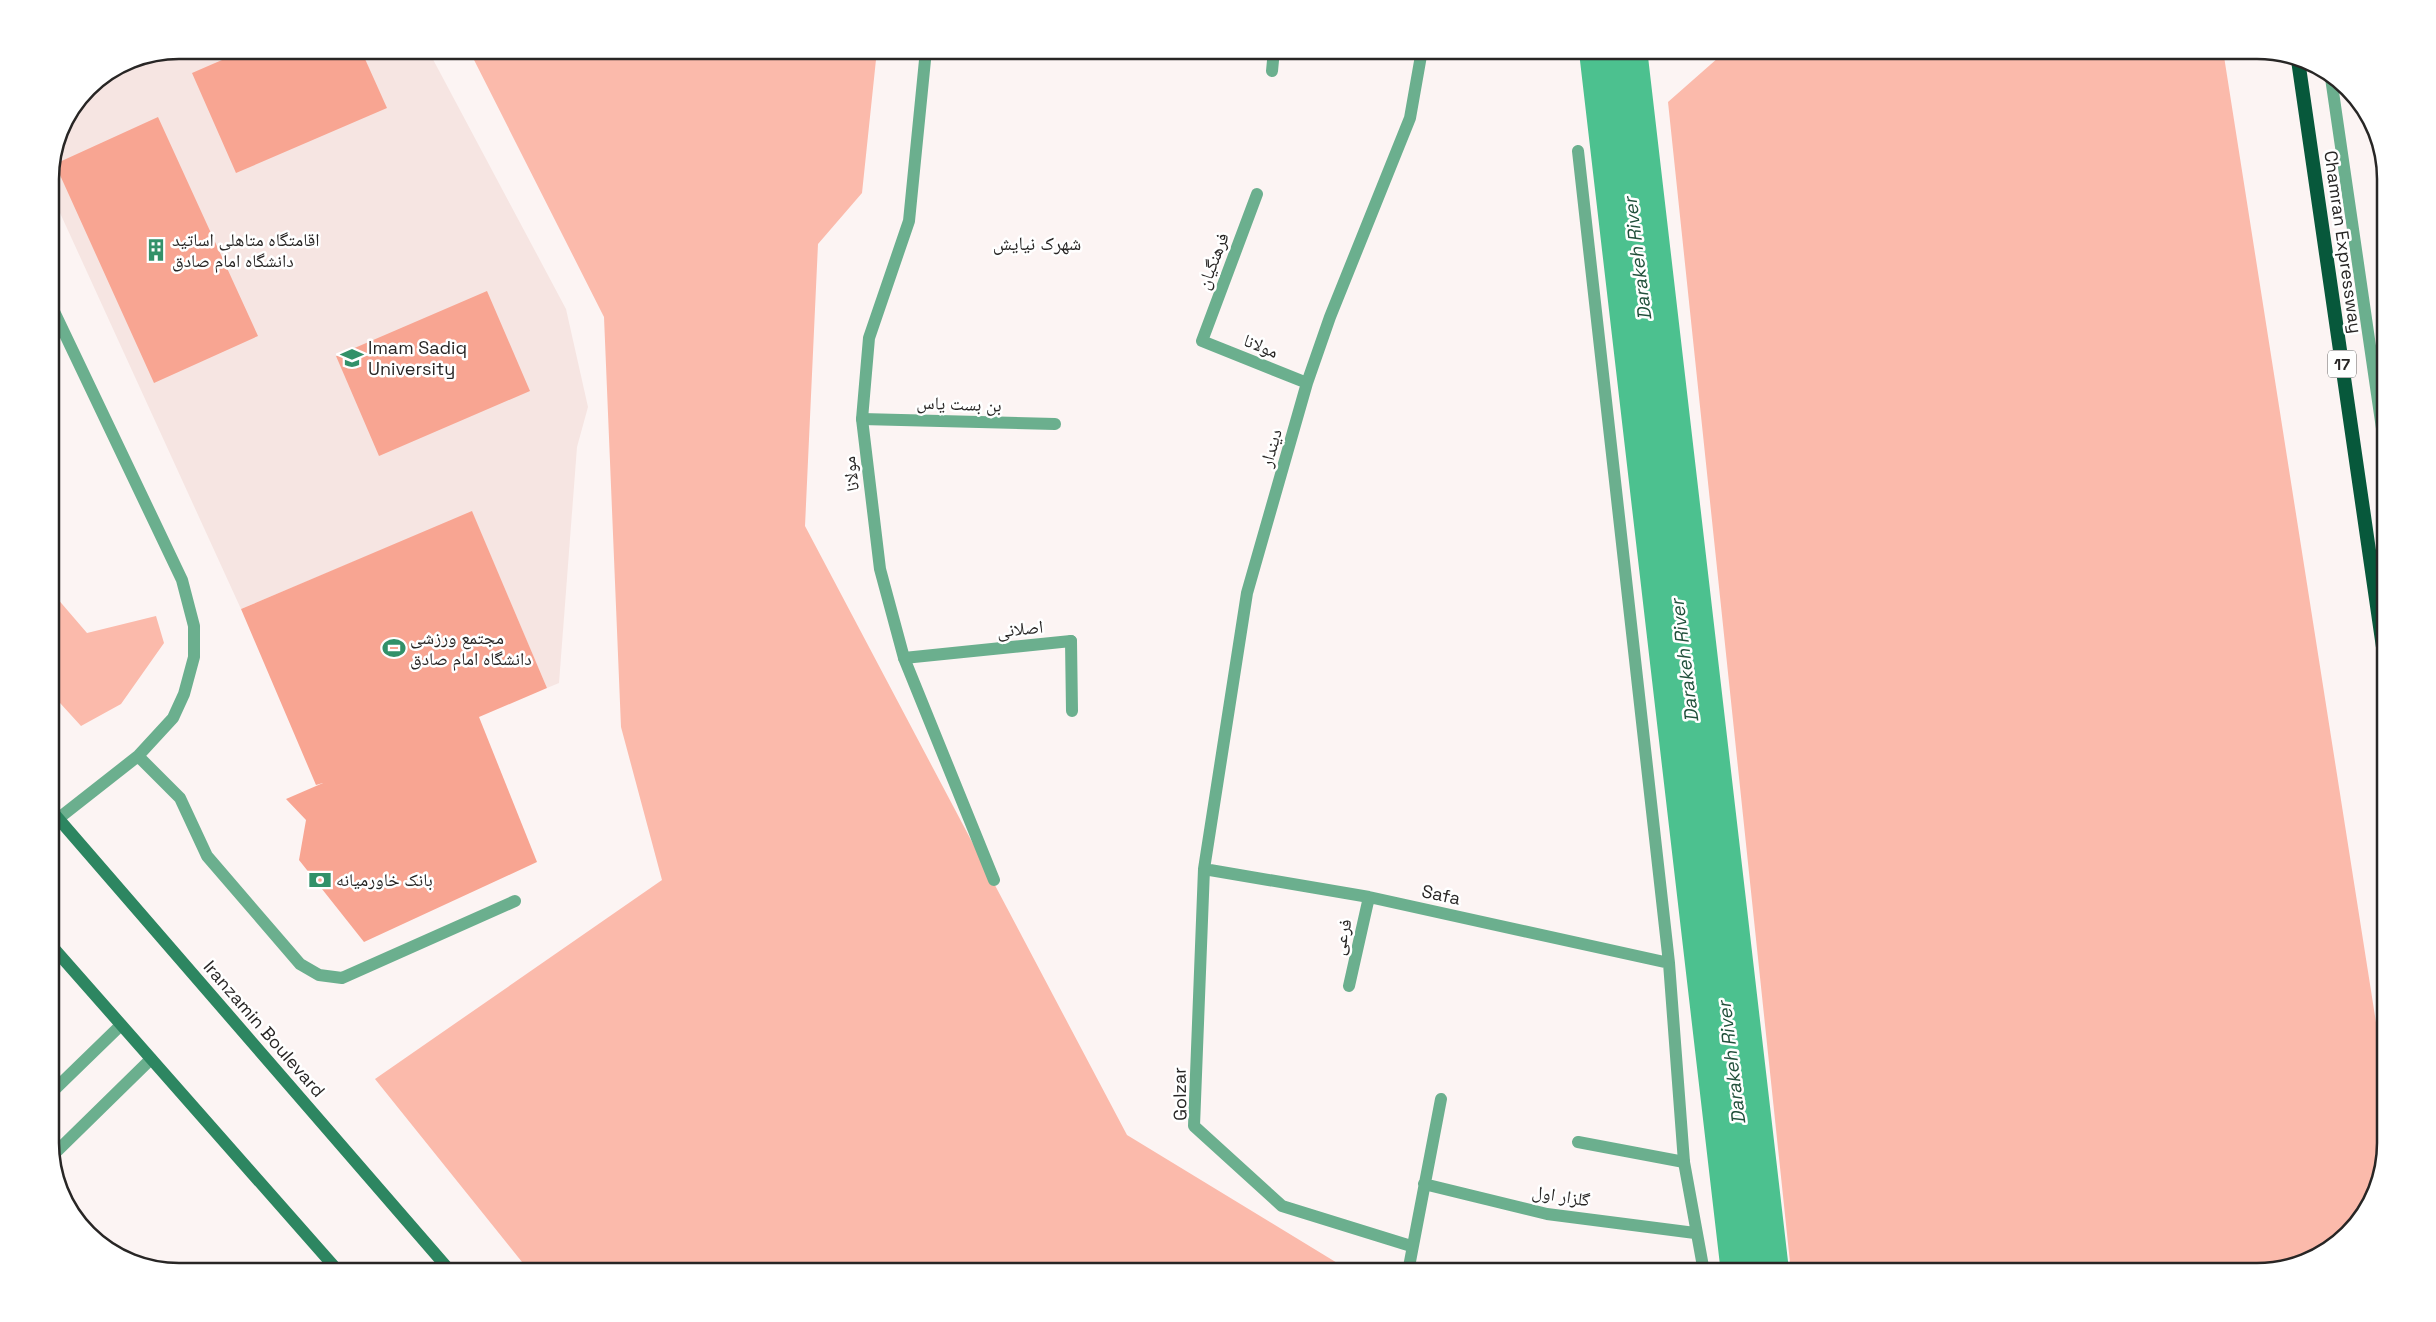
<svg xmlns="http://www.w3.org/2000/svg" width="2436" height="1322" font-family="'Space Grotesk','Noto Naskh Arabic',sans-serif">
<rect width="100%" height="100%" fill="#fcf4f3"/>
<!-- built -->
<path fill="#f6e5e2" d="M179,50h249l138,259 22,98 -11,40 -18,236 -12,5 -75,-176 -231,97 -191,-418v-20l10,-42 28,-41 42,-28z"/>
<!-- green -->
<path fill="#fbbaab" d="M469,50h408l-15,143 -44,51 -13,282 322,609 225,137h-822l-155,-193 287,-199 -41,-153 -17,-410z
M1727,50h496l163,1036v57l-13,57 -51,55 -65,17h-466l-123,-1170z
M50,590l37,43 69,-17 8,27 -43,61 -40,22 -31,-34z"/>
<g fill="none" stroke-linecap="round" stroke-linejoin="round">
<!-- river -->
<path stroke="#4cc18f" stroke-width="68" d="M1613,50l142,1222"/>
</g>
<!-- building -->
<path fill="#f8a592" d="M245,50h116l26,58 -151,65 -44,-100z
M158,117l100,219 -104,47 -99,-219z
M487,291l43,100 -151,65 -43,-100z
M472,511l75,177 -68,29 58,145 -173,80 -65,-82 7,-40 -20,-21 37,-16 -7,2 -75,-176z"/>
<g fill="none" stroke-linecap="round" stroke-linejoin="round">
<!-- service -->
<path stroke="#6baf8e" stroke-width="12" d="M1272,71l2,-21
M2331,78l55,378
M50,303l132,277 12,46v31l-10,37 -11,24 -35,38 -79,62
M862,419l193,5
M904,658l167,-17
M138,756l42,42 27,58 93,108 19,11 23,3 173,-77
M1578,1142l106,20"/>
<!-- minor -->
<path stroke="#6baf8e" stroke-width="12" d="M926,50l-17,171 -40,117 -7,81 18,150 24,89 90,222
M1578,151l91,812 15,199 20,110
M1257,194l-55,147 105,42
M1071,641l1,70
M1204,869l165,28 300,66
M1349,986l20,-89
M50,1094l71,-69
M52,1156l99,-97
M1424,1184l123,30 148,19
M1411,1246l-129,-40 -88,-80 10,-257 43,-276 60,-210 23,-66 80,-199 12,-68
M1408,1272l33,-173"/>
<!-- secondary -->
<path stroke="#2d8661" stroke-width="12" d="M50,809l401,463
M50,944l289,328"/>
<!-- trunk -->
<path stroke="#07583b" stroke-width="14" d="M2298,60l88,608"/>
</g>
<!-- icons -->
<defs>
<symbol id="building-bare" viewBox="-9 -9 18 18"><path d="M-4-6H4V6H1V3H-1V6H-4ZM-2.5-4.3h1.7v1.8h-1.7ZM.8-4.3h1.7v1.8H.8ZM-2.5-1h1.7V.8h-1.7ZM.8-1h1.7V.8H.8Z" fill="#329169" stroke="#fff" stroke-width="2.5" paint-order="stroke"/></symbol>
<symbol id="university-bare" viewBox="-9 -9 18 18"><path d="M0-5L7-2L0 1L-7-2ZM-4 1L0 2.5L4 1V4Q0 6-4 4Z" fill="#329169" stroke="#fff" stroke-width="2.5" paint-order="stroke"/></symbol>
<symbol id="stadium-bare" viewBox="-9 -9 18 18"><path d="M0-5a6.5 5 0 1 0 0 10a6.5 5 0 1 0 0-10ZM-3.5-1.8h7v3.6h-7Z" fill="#329169" stroke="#fff" stroke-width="2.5" paint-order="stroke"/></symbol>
<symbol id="bank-bare" viewBox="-9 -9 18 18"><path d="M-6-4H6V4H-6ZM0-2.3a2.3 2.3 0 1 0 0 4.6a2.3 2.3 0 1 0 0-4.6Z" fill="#329169" stroke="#fff" stroke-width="2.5" paint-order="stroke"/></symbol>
</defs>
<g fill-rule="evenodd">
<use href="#building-bare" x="140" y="234" width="32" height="32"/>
<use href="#university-bare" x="336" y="342" width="32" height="32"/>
<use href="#stadium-bare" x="378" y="632" width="32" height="32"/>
<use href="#bank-bare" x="304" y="864" width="32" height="32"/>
</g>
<g text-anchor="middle" stroke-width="5" stroke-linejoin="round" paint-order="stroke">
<!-- shield labels -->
<rect fill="#fff" stroke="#686766" stroke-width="1" x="2328" y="350.5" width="28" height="27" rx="4"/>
<g font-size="16" font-weight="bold" fill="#282625">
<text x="2342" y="370">17</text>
</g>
<!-- poi labels -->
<g font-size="18" fill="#282625" stroke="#fff" text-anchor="start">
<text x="172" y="246">اقامتگاه متاهلی اساتید<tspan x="172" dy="21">دانشگاه امام صادق</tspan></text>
<text x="368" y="354">Imam Sadiq<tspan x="368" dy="21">University</tspan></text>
<text x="410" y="644">مجتمع ورزشی<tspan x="410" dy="21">دانشگاه امام صادق</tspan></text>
<text x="336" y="886">بانک خاورمیانه</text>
</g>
<!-- street labels -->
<g font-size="18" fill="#282625" stroke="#fff">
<text transform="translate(2343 242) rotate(82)" y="6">Chamran Expressway</text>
<text transform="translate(1213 261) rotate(-69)" y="6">فرهنگیان</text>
<text transform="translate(1261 346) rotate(22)" y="6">مولانا</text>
<text transform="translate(959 404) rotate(2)" y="6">بن بست یاس</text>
<text transform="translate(1271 448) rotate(-74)" y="6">دیندار</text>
<text transform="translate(851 474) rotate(-97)" y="6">مولانا</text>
<text transform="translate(1020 629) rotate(-6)" y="6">اصلانی</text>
<text transform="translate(1441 895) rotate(12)" y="6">Safa</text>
<text transform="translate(1342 937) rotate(-77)" y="6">فرعی</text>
<text transform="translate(264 1029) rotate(49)" y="6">Iranzamin Boulevard</text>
<text transform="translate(1180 1094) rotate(-91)" y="6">Golzar</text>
<text transform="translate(1561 1196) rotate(9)" y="6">گلزار اول</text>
</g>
<!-- neighbourhood labels -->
<g font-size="19" fill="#282625" stroke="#fff">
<text x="1037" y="250">شهرک نیایش</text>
</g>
<!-- water labels -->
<g font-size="19" font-style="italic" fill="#21503b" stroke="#fff">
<text transform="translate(1637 259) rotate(-97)" y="7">Darakeh River</text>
<text transform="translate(1684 661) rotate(-97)" y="7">Darakeh River</text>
<text transform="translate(1731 1063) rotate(-97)" y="7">Darakeh River</text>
</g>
</g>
<!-- crop -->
<path d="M0 0H2436V1322H0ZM179 59H2257A120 120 0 0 1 2377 179V1143A120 120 0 0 1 2257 1263H179A120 120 0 0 1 59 1143V179A120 120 0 0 1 179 59Z" fill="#fff" fill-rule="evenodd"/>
<path fill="none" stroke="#282625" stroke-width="2.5" d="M179 59H2257A120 120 0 0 1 2377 179V1143A120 120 0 0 1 2257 1263H179A120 120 0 0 1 59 1143V179A120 120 0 0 1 179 59Z"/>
</svg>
